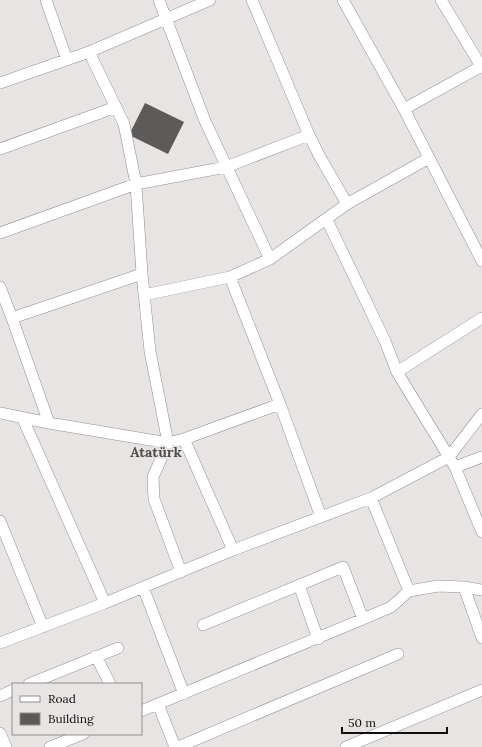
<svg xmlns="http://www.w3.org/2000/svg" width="482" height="747" font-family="Lora,serif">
<rect width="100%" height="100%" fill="#e7e4e3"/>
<!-- building -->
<path fill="#5d5b59" d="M145,103l39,19 -16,32 -39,-19z"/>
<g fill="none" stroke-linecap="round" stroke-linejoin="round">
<defs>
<path id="street" d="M46,0l21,60
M159,0l46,121 65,138
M252,0l57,135 11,22 27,47
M343,0l61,109 78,152
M441,0l41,68
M89,52l35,72 12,60 6,90 8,77 18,92 -15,34 1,22 27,73
M0,83l89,-31 121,-52
M404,109l78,-43
M0,149l116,-42
M327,220l58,121 12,31 58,95 27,65
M0,233l136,-49 90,-17 83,-32
M230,277l50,127 41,113
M0,287l12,31 37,105
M144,295l86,-18 40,-18 77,-55 82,-46
M12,318l130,-44
M397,372l85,-54
M0,413l49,10 119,20 16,-4 96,-35
M23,419l82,184
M184,439l49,111
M455,467l27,-10
M371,498l38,93
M0,521l43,106
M299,585l19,54
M143,587l41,107
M464,587l18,51
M203,625l140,-58 20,52
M0,643l105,-40 128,-53 138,-52 78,-41 33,-43
M96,656l14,28
M29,684l89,-36
M0,696l13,-6
M158,704l17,43
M141,711l222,-92 28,-12 18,-16 29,-5 26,1 18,3
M0,733l6,14
M50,747l33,-13
M178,747l220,-93
M346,747l136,-57"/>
</defs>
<!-- street casing -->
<use href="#street" stroke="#93908f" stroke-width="12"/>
<!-- street -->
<use href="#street" stroke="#fff" stroke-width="11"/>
</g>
<g text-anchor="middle" stroke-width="4" stroke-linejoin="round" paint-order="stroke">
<!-- district labels -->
<g font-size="14" font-weight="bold" fill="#504d4c" stroke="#e7e4e3">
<text x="156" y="457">Atatürk</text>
</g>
</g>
<!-- legend -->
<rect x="12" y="683" width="130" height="52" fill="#e7e4e3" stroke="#918f8e"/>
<rect x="20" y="696" width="20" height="6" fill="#ffffff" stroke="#918f8e"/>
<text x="48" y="703" font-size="12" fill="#11100f">Road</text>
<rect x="20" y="713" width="20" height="12" fill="#5d5b59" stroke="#918f8e"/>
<text x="48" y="723" font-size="12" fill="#11100f">Building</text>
<!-- scale -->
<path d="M342 727v6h105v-6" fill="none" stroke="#11100f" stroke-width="2"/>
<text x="348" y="727" font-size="12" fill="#11100f" stroke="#e7e4e3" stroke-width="3" paint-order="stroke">50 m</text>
</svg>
